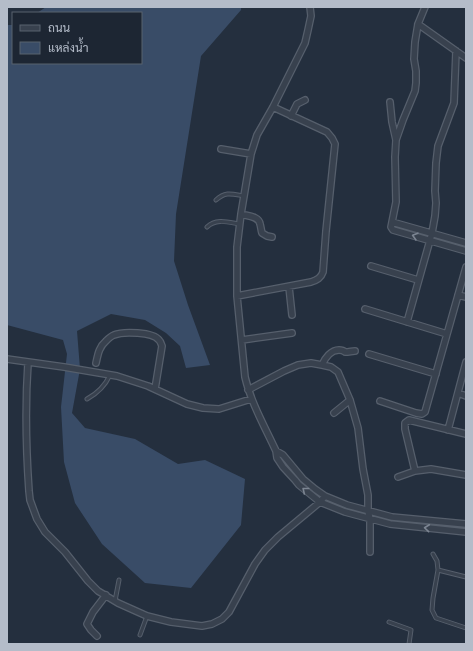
<svg xmlns="http://www.w3.org/2000/svg" width="473" height="651" font-family="'Varela Round',Sarabun,sans-serif">
<rect width="100%" height="100%" fill="#242f3e"/>
<!-- water -->
<path fill="#394c67" d="M46,7h195v3l-40,46 -25,158 -2,47 14,44 22,60 -24,3 -6,-22 -14,-13 -21,-13 -34,-6 -34,17 3,38 -8,44 13,15 50,11 43,25 27,-4 40,19 -4,46 -50,63 -46,-5 -43,-39 -27,-41 -11,-41 -3,-55 6,-53 -4,-14 -56,-15v-300h6v38h128v-50h-104z"/>
<g fill="none" stroke-linecap="round" stroke-linejoin="round">
<defs>
<path id="service" d="M216,200c10,-9 16,-6 28,-4
M207,227c9,-9 21,-5 32,-3
M87,399c11,-6 18,-13 23,-24
M433,554l4,7 1,9 -5,28 -1,12 4,8 30,10
M438,570l28,7
M115,601l4,-21
M389,622l22,8 -2,14
M140,635l7,-19"/>
<path id="minor" d="M310,7l1,9 -3,14 -3,13 -32,64 -16,28 -6,19 -10,60 -4,33v49l8,81c6,26 20,50 31,74l1,7 6,9 12,13 4,5 21,17 25,10 45,12 76,8
M425,7l-7,17 -3,18 -1,17 2,12v12l-1,8 -12,29 -7,20 -1,17 1,45 -5,25 2,3 73,21
M418,24l48,34
M390,102l2,20 4,18
M291,116l6,-12 8,-4
M221,149l30,5
M241,214c6,2 18,2 19,10 1,3 1,6 2,9l5,3 5,1
M392,222l74,21
M371,266l47,14
M289,287l3,28
M458,295l8,2
M237,296l74,-14c6,-2 10,-4 12,-10l3,-41 9,-87 -3,-6 -5,-6 -54,-25
M365,309l82,25
M407,322l25,-89 3,-17 1,-13 -1,-12 1,-28 2,-17 16,-43 2,-52
M242,340l50,-7
M369,354l67,20
M7,359l57,8 53,9 31,10 39,18 16,4 16,1 32,-10
M28,363c-3,43 -2,85 1,128l1,9 7,19 8,13 20,20 23,29 10,10 20,12 29,13 24,6 31,4 10,-2 10,-5 7,-7 26,-48 10,-14 13,-13 42,-35 5,-6
M96,363c2,-9 3,-16 10,-22 2,-2 5,-5 8,-6 9,-4 39,-3 45,5 2,2 2,4 3,6l-7,43
M322,365c3,-7 9,-15 17,-15 2,0 5,1 6,2 4,0 7,-1 10,-1
M248,390l36,-19 14,-6 13,-2 11,2 9,2 7,5 12,28 8,28 5,41 5,26v16l2,8v33
M458,393l8,3
M380,401l36,12 6,1 3,-2 41,-145
M334,413l16,-13
M448,430l18,-68
M276,451l7,4 20,24 12,10 10,7 22,9 45,12 74,7
M415,471l-10,-42v-6l4,-3 57,14
M398,477l17,-6 16,-2 35,6
M97,636l-6,-6 -4,-6 6,-12 13,-17"/>
</defs>
<!-- service casing -->
<use href="#service" stroke="#565f6c" stroke-width="5"/>
<!-- minor casing -->
<use href="#minor" stroke="#565f6c" stroke-width="8"/>
<!-- service -->
<use href="#service" stroke="#38414e" stroke-width="3"/>
<!-- minor -->
<use href="#minor" stroke="#38414e" stroke-width="5.5"/>
</g>
<!-- one-way arrows -->
<defs><path id="oneway-chevron" d="M-2-3.5L2.5 0L-2 3.5" fill="none" stroke-width="1.6" stroke-linecap="round" stroke-linejoin="round"/></defs>
<g stroke="#7c8592">
<use href="#oneway-chevron" transform="translate(415 236) rotate(-164)"/>
<use href="#oneway-chevron" transform="translate(305 490) rotate(-141)"/>
<use href="#oneway-chevron" transform="translate(427 528) rotate(-174)"/>
</g>
<!-- border -->
<rect width="473" height="651" fill="none" stroke="#b4bcc9" stroke-width="16"/>
<!-- legend -->
<rect x="12" y="12" width="130" height="52" fill="#1d2633" stroke="#59626f"/>
<rect x="20" y="25" width="20" height="6" fill="#38414e" stroke="#59626f"/>
<text x="48" y="32" font-size="12" fill="#b4bcc9">ถนน</text>
<rect x="20" y="42" width="20" height="12" fill="#394c67" stroke="#59626f"/>
<text x="48" y="52" font-size="12" fill="#b4bcc9">แหล่งน้ำ</text>
</svg>
